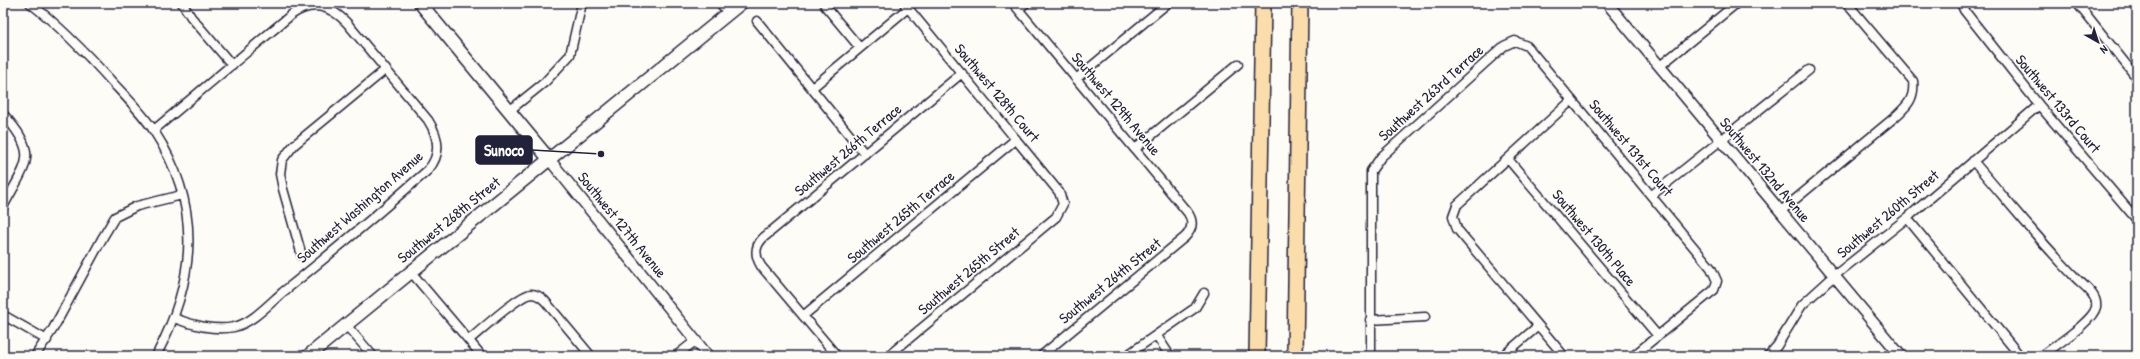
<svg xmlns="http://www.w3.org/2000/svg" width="2140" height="359" font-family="'Patrick Hand',sans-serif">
<rect width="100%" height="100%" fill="#fdfcf7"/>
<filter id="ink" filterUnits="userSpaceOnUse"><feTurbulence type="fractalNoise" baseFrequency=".025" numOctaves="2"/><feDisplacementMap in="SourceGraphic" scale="8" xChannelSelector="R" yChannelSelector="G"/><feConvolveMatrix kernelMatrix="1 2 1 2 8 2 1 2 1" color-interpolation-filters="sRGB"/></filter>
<g filter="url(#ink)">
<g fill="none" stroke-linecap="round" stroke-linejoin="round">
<defs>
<path id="minor" d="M30,3c31,24 57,51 83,80 14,15 30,31 41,48 49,75 42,149 2,225
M182,3l9,14 41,48
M720,3l9,11
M1013,3l175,210c6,9 4,17 -3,24l-144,119
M1961,3l3,7 75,95 98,115
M2077,3l60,75
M825,6l35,42
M1018,9l8,-6
M757,21l108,133
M1660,66l77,-63
M1076,79l92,-76
M812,88l96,-80
M509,111l36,-29 25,-27 12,-52
M3,114c38,42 23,49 0,93
M154,130l137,-115c21,-15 39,-10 56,8l81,97c11,17 14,34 0,50 -48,42 -96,83 -145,122 -14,12 -31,31 -49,35 -19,4 -43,-2 -60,-9
M1135,149l103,-85
M1508,159l150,177
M1973,161c34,39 67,81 103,117 8,8 22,17 20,29 -3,15 -42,39 -54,49
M1652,195l157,-125
M1781,211l114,-94c12,-11 20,-18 18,-36l-66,-78
M1907,218l113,138
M302,256l-19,-67 -3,-15 2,-14 12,-15 91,-75
M411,272l71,84
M3,315l44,25
M803,316l213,-177
M1370,320l55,-3
M346,325l27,31
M1157,336l13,20
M469,340c11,-9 50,-45 62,-46 6,0 10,3 14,7l46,55
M35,356l18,-27 50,-92 12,-20 22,-11 45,-11
M676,356l19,-15
M837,356l-76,-90c-6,-10 -7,-19 2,-28l199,-165
M888,356l168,-139 7,-13 -4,-12 -155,-189
M1126,356l69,-48 9,-15
M1371,356v-185l10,-14 123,-111 11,-5 12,5 184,222 6,13 -3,9 -81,66
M1503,356l35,-30
M1564,356l-107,-127 -4,-13 4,-11 115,-105
M1768,356l9,-10 25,-41 32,-29 73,-58 132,-113"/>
<path id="tertiary" d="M1607,3l294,353
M549,159l159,197"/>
<path id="secondary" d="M420,3l129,156
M308,356l433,-353"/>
<path id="motorway" d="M1257,356l6,-353
M1295,356l5,-353"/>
</defs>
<!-- minor casing -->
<use href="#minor" stroke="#22223b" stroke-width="11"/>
<!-- tertiary casing -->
<use href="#tertiary" stroke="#22223b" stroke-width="13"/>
<!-- secondary casing -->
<use href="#secondary" stroke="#22223b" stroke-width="15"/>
<!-- motorway casing -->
<use href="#motorway" stroke="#22223b" stroke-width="18"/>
<!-- minor -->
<use href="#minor" stroke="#fdfcf7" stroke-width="8"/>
<!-- tertiary -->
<use href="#tertiary" stroke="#fdfcf7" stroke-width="10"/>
<!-- secondary -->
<use href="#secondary" stroke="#fdfcf7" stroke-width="12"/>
<!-- motorway -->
<use href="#motorway" stroke="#fbddab" stroke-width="15"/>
</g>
</g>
<g text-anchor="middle" stroke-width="3.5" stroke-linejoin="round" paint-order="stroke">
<!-- street labels -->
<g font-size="15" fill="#22223b" stroke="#fdfcf7">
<text transform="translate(997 93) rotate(50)" y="5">Southwest 128th Court</text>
<text transform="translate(1431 93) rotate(-42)" y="5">Southwest 263rd Terrace</text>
<text transform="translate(1116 104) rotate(50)" y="5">Southwest 129th Avenue</text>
<text transform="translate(2058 104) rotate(50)" y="5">Southwest 133rd Court</text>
<text transform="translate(1631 148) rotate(50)" y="5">Southwest 131st Court</text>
<text transform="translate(848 150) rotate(-40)" y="5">Southwest 266th Terrace</text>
<text transform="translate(1765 170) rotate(50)" y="5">Southwest 132nd Avenue</text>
<text transform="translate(360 207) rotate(-41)" y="5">Southwest Washington Avenue</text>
<text transform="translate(1888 214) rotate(-40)" y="5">Southwest 260th Street</text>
<text transform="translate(901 217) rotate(-40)" y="5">Southwest 265th Terrace</text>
<text transform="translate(449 220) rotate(-39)" y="5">Southwest 268th Street</text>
<text transform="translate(622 225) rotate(51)" y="5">Southwest 127th Avenue</text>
<text transform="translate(1594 238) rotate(50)" y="5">Southwest 130th Place</text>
<text transform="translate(969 271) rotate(-40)" y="5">Southwest 265th Street</text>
<text transform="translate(1110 281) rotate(-39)" y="5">Southwest 264th Street</text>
</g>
</g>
<!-- callouts -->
<path fill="none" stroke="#22223b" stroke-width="1.5" d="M601 154L532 150"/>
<circle fill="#22223b" stroke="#fdfcf7" stroke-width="1.5" cx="601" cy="154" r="4"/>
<rect fill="#22223b" stroke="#22223b" stroke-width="1.5" x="476" y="136" width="56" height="28" rx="4"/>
<g font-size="16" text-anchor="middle" font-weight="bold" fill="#fff">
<text x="504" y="156">Sunoco</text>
</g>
<!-- margin -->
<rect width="2140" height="359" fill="none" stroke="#fdfcf7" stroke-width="16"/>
<rect x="8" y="8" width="2124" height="343" fill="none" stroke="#22223b" stroke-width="1.5" filter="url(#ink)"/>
<!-- north arrow -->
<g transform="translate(2098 42) rotate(141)" stroke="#fdfcf7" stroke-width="3" paint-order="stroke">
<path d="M0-3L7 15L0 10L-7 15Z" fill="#22223b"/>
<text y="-6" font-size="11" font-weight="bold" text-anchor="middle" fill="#22223b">N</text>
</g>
</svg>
